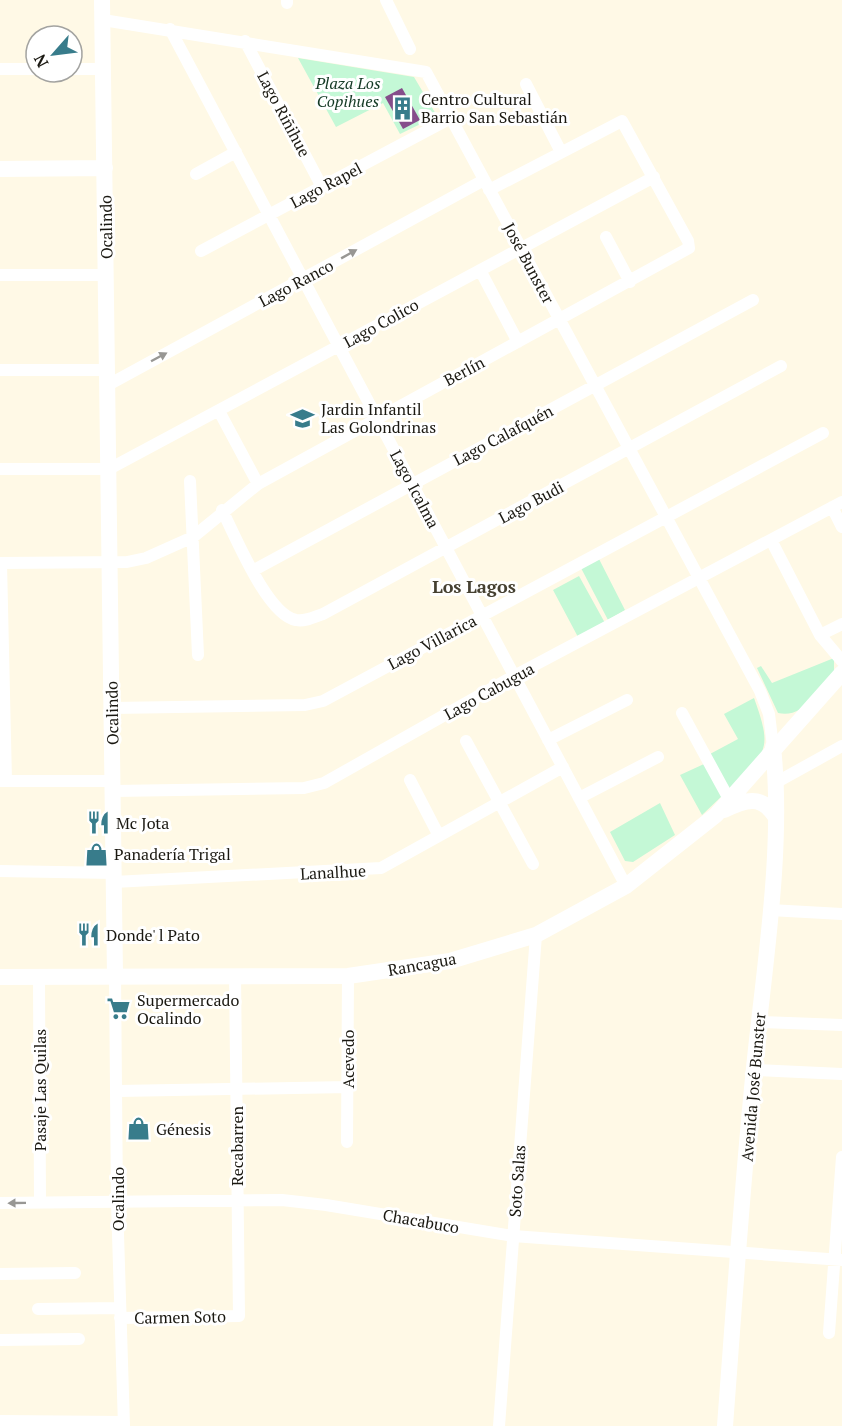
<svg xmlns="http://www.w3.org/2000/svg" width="842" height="1426" font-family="'PT Serif',serif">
<rect width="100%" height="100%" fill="#fff9e6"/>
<!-- green -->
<path fill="#c4f8d6" d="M298,58l116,19 23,39 -37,18 -17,-31 -47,24z
M599,559l26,51 -17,10 -27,-52z
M579,576l26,47 -27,14 -25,-47z
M834,658v14c-15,18 -30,47 -56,41l-21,-45 4,-2 11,17z
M754,698c20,55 11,52 -24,94l-20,-38 28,-15 -14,-25z
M704,764l18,32 -20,19 -22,-40z
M660,803l15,32 -42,27 -8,-1 -15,-29z"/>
<!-- building -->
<path fill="#854e8b" d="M402,88l18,32 -17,9 -18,-32z"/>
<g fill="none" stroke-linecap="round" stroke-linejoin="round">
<!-- street -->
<path stroke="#fff" stroke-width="12" d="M386,0l24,49
M287,3v-3
M103,20l323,52 334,619 9,23 4,33
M170,29l456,857
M245,41l77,146
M0,69h36
M72,69h31
M526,84l35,68
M196,174l40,-22
M606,237l24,45
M201,251l250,-133
M480,270l38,72
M0,275h106
M0,370h108
M108,385l376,-205
M219,411l39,73
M0,469h109l545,-292
M190,481l8,174
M832,507l10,20
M222,510c13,25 45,105 74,110 9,2 18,-3 27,-6l458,-248
M771,540l49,95
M0,563l127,-1 19,-4 47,-21 65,-53 431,-236 -1,-7 -66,-120 -133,69
M1,563l5,218
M254,570l499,-270
M842,624l-22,11 22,26
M112,708l193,-3 18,-4 500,-268
M682,713l48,88
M548,740l79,-40
M466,741l67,123
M410,780l29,56
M0,781h113
M777,782l65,-36
M114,791l190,-3 20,-5 190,-107 328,-174
M579,798l79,-41
M0,871l114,2
M114,882l267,-14 182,-101
M770,910l72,4
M115,976l2,226 7,224
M39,977l1,226
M759,1022l83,3
M754,1070l88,4
M118,1091l230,-4
M347,1142l1,-166
M0,1203l282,-3 44,5 187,31 329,24
M0,1274l75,-1
M38,1309l82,-1
M120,1318l119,-2 -4,-340
M829,1333l13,-176
M0,1340l79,-1
M0,1421l124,1
M499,1426l37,-491"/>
<!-- secondary -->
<path stroke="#fff" stroke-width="16" d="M102,0l13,976
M0,169l105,-1
M724,810c21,-10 37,-16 51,6
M0,977l348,-1 102,-15 86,-26 90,-49 90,-71 126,-142
M725,1426c9,-119 17,-239 29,-358 10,-101 30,-220 19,-321"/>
</g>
<!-- one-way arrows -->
<defs><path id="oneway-solid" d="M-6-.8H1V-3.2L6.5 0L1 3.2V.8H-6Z" transform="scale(1.5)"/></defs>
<g fill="#989794">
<use href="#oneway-solid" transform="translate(349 254) rotate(-29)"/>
<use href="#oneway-solid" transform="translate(159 357) rotate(-28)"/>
<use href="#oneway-solid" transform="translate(17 1203) rotate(179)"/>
</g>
<!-- icons -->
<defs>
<symbol id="building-bare" viewBox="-9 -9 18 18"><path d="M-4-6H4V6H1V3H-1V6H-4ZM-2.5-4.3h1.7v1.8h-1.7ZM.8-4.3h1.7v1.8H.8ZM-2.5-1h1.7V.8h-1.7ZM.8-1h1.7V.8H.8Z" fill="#387c8b" stroke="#fff" stroke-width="2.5" paint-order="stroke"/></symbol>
<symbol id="school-bare" viewBox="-9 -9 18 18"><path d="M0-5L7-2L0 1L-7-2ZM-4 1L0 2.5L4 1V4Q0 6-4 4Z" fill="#387c8b" stroke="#fff" stroke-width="2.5" paint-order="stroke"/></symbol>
<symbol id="restaurant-bare" viewBox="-9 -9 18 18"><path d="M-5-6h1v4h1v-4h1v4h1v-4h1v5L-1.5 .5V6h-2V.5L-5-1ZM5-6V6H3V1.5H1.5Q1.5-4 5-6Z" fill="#387c8b" stroke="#fff" stroke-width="2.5" paint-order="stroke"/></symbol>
<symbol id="shop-bare" viewBox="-9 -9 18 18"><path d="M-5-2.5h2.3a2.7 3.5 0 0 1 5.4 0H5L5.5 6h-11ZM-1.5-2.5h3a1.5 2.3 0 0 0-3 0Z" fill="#387c8b" stroke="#fff" stroke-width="2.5" paint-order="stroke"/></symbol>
<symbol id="supermarket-bare" viewBox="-9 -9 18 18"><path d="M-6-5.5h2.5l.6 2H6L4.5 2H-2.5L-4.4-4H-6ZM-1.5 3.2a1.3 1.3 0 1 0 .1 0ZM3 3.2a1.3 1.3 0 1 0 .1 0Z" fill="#387c8b" stroke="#fff" stroke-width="2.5" paint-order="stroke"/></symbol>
</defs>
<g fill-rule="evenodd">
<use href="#building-bare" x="386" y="92" width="33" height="33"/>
<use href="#school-bare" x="286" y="402" width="33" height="33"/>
<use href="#restaurant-bare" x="82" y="806" width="33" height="33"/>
<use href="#shop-bare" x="80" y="838" width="33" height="33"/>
<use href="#restaurant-bare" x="72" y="918" width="33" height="33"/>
<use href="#supermarket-bare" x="102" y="992" width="33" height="33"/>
<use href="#shop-bare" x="122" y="1112" width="33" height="33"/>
</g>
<g text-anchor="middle" stroke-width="6" stroke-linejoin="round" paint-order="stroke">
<!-- park labels -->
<g font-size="16" font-style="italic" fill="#133924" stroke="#fff">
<text x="348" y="89">Plaza Los<tspan x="348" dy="18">Copihues</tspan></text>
</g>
<!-- poi labels -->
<g font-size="16" fill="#1a1811" stroke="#fff" text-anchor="start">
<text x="421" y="105">Centro Cultural<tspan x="421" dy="18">Barrio San Sebastián</tspan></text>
<text x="321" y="415">Jardin Infantil<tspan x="321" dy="18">Las Golondrinas</tspan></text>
<text x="116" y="829">Mc Jota</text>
<text x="114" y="860">Panadería Trigal</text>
<text x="106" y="941">Donde' l Pato</text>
<text x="137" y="1006">Supermercado<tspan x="137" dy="18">Ocalindo</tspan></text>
<text x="156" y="1135">Génesis</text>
</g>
<!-- street labels -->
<g font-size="16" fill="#1a1811" stroke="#fff">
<text transform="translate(284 114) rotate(62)" y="6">Lago Riñihue</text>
<text transform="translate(326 185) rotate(-28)" y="6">Lago Rapel</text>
<text transform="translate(106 227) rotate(-91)" y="6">Ocalindo</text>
<text transform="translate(529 263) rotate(62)" y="6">José Bunster</text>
<text transform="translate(296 283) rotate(-28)" y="6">Lago Ranco</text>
<text transform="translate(381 323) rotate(-29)" y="6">Lago Colico</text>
<text transform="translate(464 371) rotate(-28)" y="6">Berlín</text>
<text transform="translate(503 435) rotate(-28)" y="6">Lago Calafquén</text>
<text transform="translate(415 489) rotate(62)" y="6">Lago Icalma</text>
<text transform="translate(531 502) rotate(-28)" y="6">Lago Budi</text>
<text transform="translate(432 642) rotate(-28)" y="6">Lago Villarica</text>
<text transform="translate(489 691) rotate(-29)" y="6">Lago Cabugua</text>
<text transform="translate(112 713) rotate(-91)" y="6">Ocalindo</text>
<text transform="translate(333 872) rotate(-3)" y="6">Lanalhue</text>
<text transform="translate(422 964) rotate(-10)" y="6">Rancagua</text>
<text transform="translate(348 1059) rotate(-90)" y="6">Acevedo</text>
<text transform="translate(753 1087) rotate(-85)" y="6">Avenida José Bunster</text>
<text transform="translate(40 1090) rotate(-90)" y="6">Pasaje Las Quilas</text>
<text transform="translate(237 1146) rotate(-90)" y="6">Recabarren</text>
<text transform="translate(517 1181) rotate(-86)" y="6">Soto Salas</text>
<text transform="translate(118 1199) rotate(-90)" y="6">Ocalindo</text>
<text transform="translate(421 1221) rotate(10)" y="6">Chacabuco</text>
<text transform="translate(180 1317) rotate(-1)" y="6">Carmen Soto</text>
</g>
<!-- neighbourhood labels -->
<g font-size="18" font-weight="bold" fill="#454031" stroke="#fff">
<text x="474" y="593">Los Lagos</text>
</g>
</g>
<!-- north arrow -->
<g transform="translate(54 54) rotate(242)"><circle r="28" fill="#ffffff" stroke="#a3a3a0" stroke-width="1.5"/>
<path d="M0-4.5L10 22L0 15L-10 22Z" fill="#387c8b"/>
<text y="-9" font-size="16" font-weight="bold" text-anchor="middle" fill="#1a1811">N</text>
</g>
</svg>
